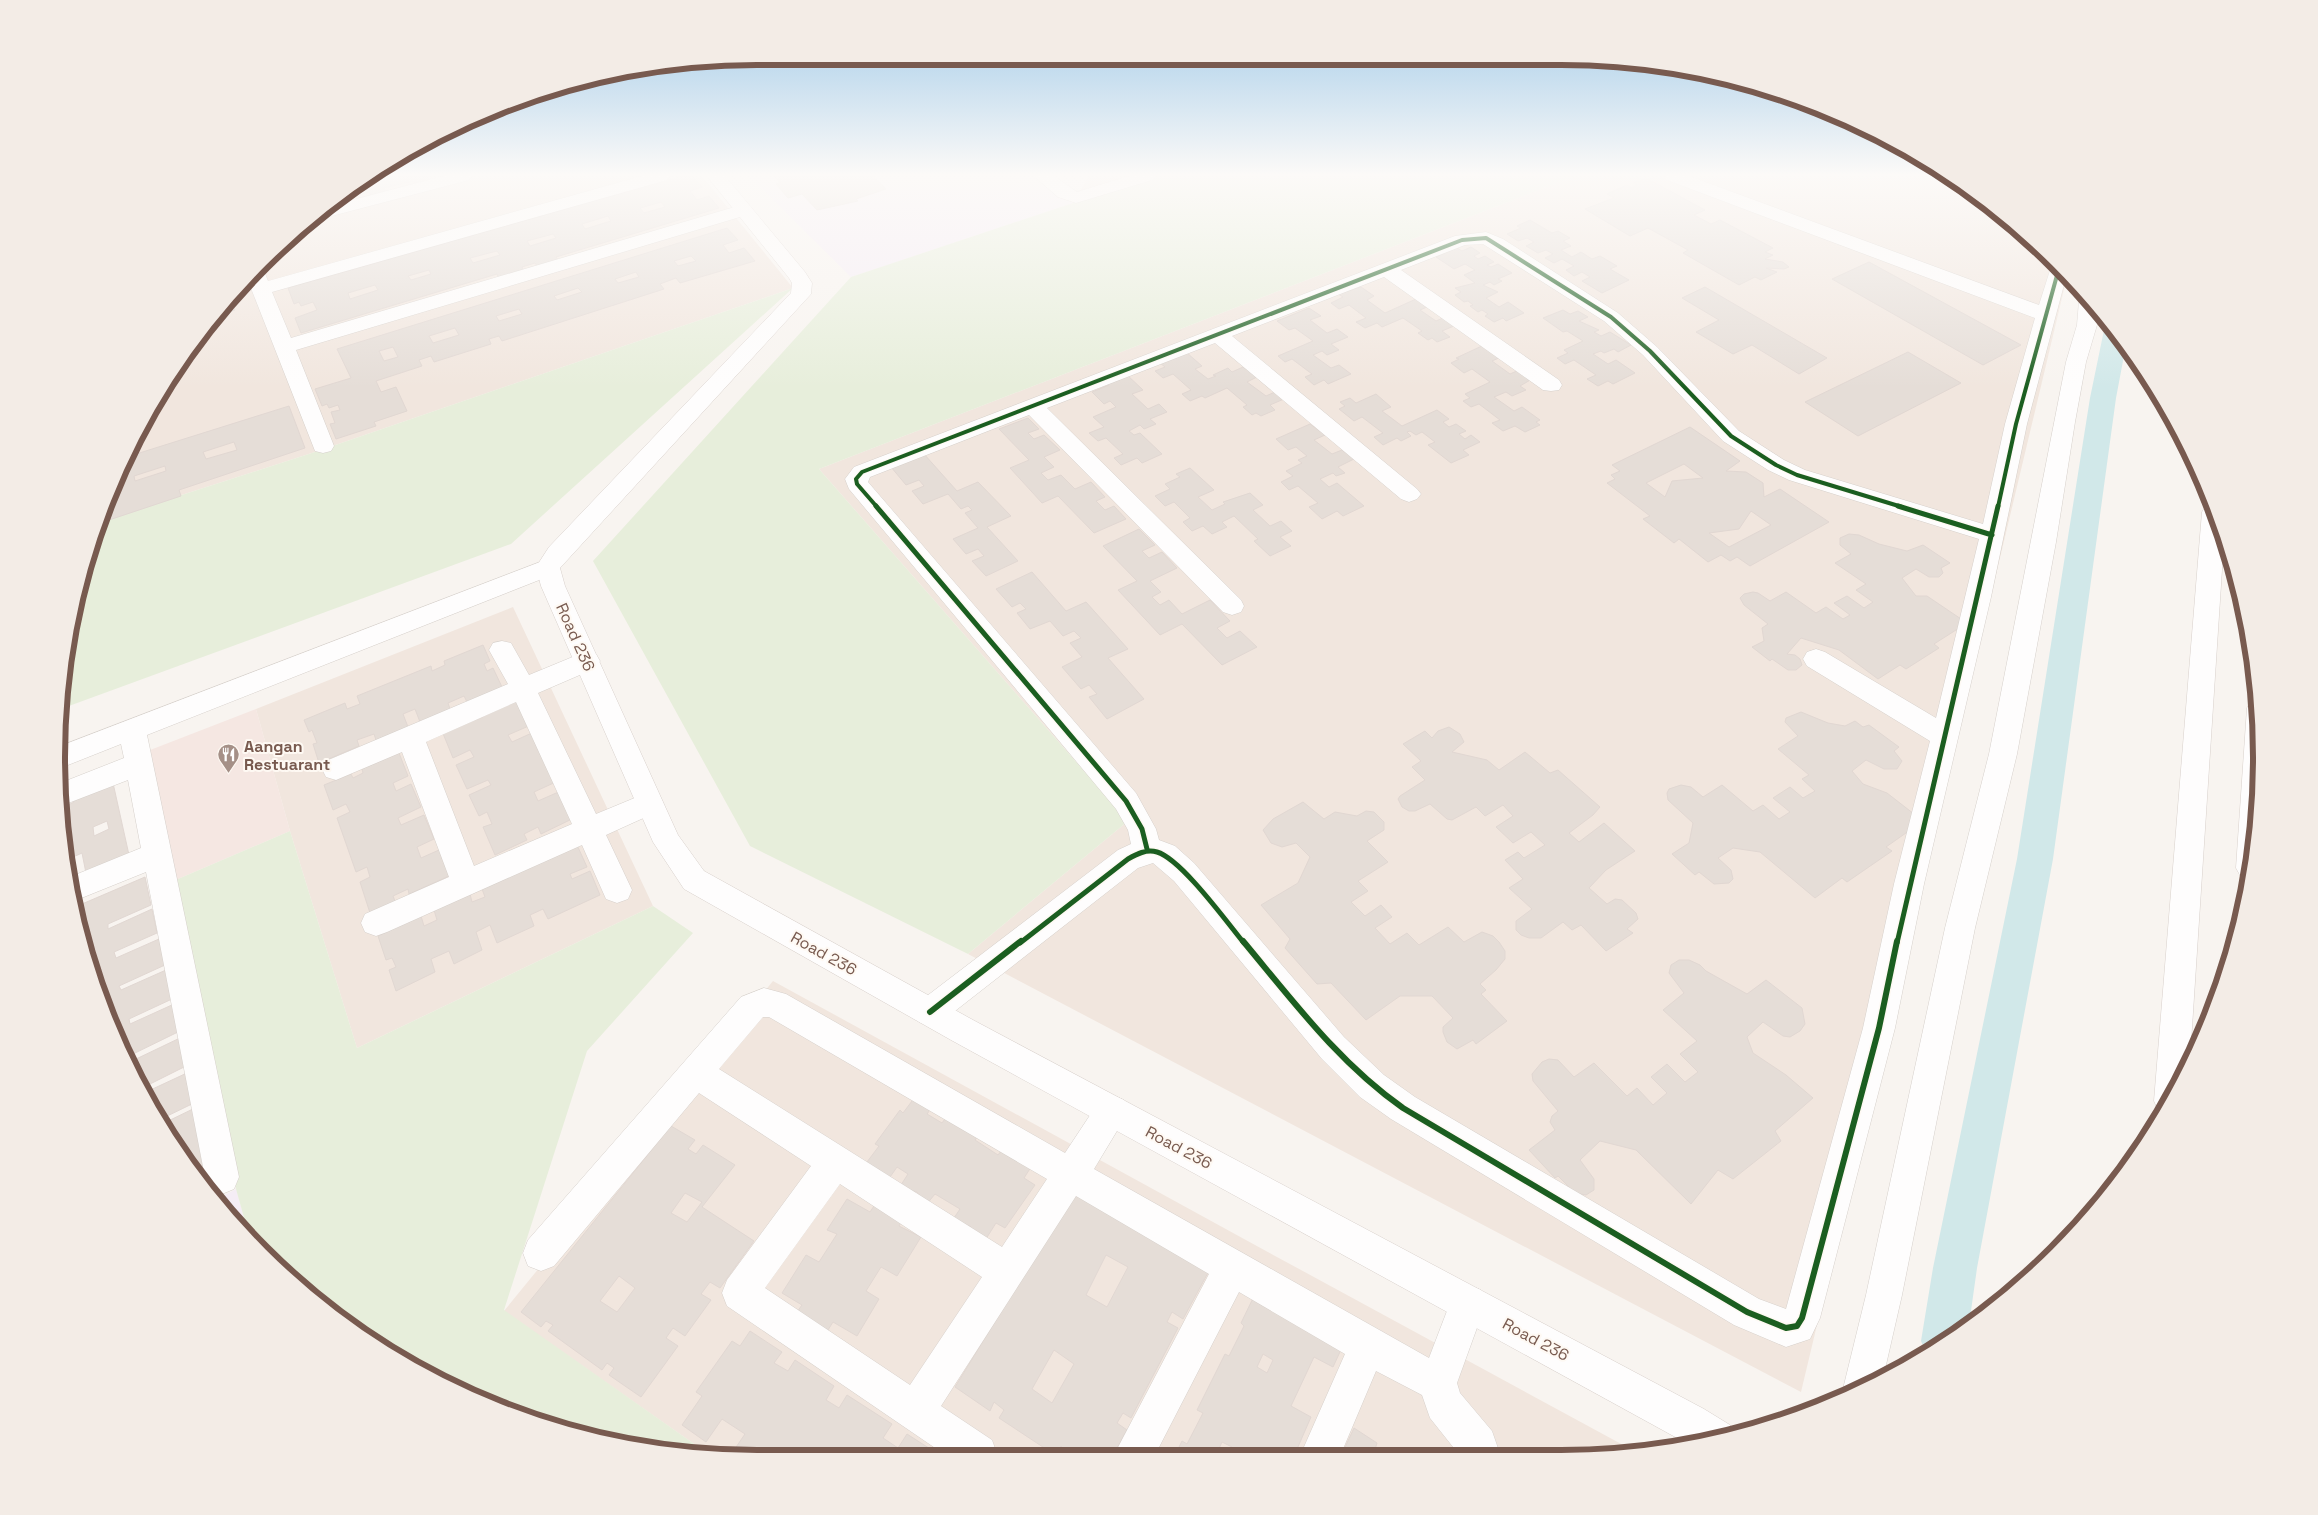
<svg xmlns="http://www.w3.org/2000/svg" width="2318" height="1515" font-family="'Space Grotesk',sans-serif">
<rect width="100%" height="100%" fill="#f8f4f0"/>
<!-- residential -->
<path fill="#f1e6de" d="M366,176h336l91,112 -475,163 -220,71 52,-115 51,-77 61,-69z
M1089,176h65l-81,27z
M1575,176h366l82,54 44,47 -266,1115 -833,-438 160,-133 -309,-352z
M513,607l140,299 -296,142 -67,-217 -34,-122z
M773,981l482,264 381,207 -30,5 -899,-4 -203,-142z"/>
<!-- commercial -->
<path fill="#f5e7e2" d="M256,709l34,122 -119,51 -26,-130z"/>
<!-- education -->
<path fill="#f5edf5" d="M749,176h291l33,27 -222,74z
M236,1189l14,50 -20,-19 -14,-20z"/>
<!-- green -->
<path fill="#e7eedb" d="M1154,176h421l-756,293 309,352 -160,133 -218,-108 -157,-285 258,-284z
M793,288l-282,256 -453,166 36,-178 4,-10 220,-71z
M290,831l67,217 296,-142 40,27 -106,118 -83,259 203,143h-41l-177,-48 -82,-40 -112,-80 -45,-46 -14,-50 -65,-307z"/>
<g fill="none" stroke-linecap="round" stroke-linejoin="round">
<!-- canal -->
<path fill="#d1e8e9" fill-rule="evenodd" d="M2111,324l15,21 -10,53 -63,461 -76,409 -8,57 -43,27 -5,-11 12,-73 84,-409 73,-461 14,-68z"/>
</g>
<!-- building -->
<path fill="#e5ddd7" stroke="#e1d7d2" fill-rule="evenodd" d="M366,176h65l-6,2 2,4 -11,3 -3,-4 -29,7 2,5 -14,4 -3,-5 -33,9z
M682,176h10l10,11 -12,4 7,9 12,-4 10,12 -163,49 3,4 -21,6 -3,-4 -13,4 2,4 -25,8 -2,-5 -196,59 -6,-15 22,-8 -4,-8 -12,4 -2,-4 -5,2 -6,-16zM661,202l4,5 -21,6 -4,-5zM608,216l3,5 -26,8 -3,-5zM553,234l3,4 -26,8 -3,-5zM497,251l3,4 -27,8 -3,-5zM429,270l2,4 -20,6 -3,-4zM375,285l3,5 -28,9 -2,-6z
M774,176h99l13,13 -30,10 2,2 -41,9 -15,-16 -14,4 -12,-14 4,-1z
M1646,178l59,32 -11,5 17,9 9,-4 53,28 -8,4 8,3 -8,4 18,3 6,5 -5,2 -18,-1 11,4 -16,8 -6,-3 -16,8 -56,-32 5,-3 -40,-22 -18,8 -45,-27 29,-11 -7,-4 20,-9 4,3 6,-3 -4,-2z
M1530,220l22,13 6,-2 12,7 -7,3 8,5 -10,4 11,7 9,-5 11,7 8,-3 17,10 -7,3 19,11 -27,13 -20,-12 8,-4 -8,-5 -8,4 -8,-6 8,-4 -12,-7 -8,4 -9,-5 8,-4 -7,-4 -8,3 -12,-7 8,-4 -7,-4 -9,3 -11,-7 14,-6 -4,-2z
M727,228l11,12 -15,5 6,8 15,-5 11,13 -75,22 -4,-5 -16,6 4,5 -162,52 -3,-5 -10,3 2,5 -57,18 -3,-6 -12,4 3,6 -46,15 5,11 15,-5 11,24 -33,11 2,4 -40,13 -6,-15 5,-1 -4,-11 9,-2 -2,-5 -9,3 -2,-4 -5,2 -7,-17 36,-11 -14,-29zM691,256l5,5 -18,5 -4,-5zM636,272l3,5 -21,6 -3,-4zM578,288l4,4 -25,8 -3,-4zM519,309l3,5 -23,7 -3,-5zM455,328l4,7 -26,8 -4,-7zM393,347l5,10 -14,4 -5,-10z
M1471,247l9,6 -6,3 4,3 7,-3 9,6 -7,3 4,2 7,-3 14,9 -14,6 4,2 -8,4 -4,-3 -7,3 15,7 -12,6 13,9 9,-5 16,11 -18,8 -3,-3 -9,4 -9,-6 3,-2 -6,-4 -4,2 -8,-6 3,-1 -5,-4 -4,1 -9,-7 6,-3 -6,-4 20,-5 -11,-8 11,-5 -10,-6 -11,5 -18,-12 21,-9 5,3z
M1869,262l152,83 -38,20 -151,-86z
M1361,287l13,9 -7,4 18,13 31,-14 11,8 -7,3 16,11 7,-3 11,8 -12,5 8,6 -13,5 -5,-4 -4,2 -10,-7 4,-2 -19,-13 -21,9 -5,-4 -12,5 -9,-6 10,-4 -17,-13 -10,4 -8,-6 12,-6 -5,-3z
M1705,287l122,71 -28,16 -47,-29 -19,9 -37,-22 23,-12 -37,-22z
M230,298l5,12 -12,4 1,3 -15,5z
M1309,308l12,8 -11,4 17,13 10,-4 11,8 -17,7 8,6 -12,5 -5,-4 -9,4 18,13 8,-3 12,9 -23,10 -4,-4 -10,5 -9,-8 7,-3 -20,-15 -7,3 -7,-6 35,-15 -18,-13 -6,2 -12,-9z
M1563,310l7,4 8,-3 10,6 -9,4 20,9 -5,2 7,4 9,-4 21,13 -13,7 -4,-3 -10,4 -3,-2 -8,3 15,10 8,-4 19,13 -22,11 -5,-3 -10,5 -11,-7 9,-4 -22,-15 -9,4 -8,-6 11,-5 -4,-3 19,-9 -16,-10 -4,1 -20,-14z
M1484,345l17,12 -9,4 18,13 9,-4 13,9 -12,7 6,4 -14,6 -6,-4 -12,5 20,14 8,-4 18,13 -4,2 4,3 -15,7 -10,-6 -12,5 -11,-8 8,-3 -21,-16 -8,3 -8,-6 7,-3 -5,-4 25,-12 -18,-13 -8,4 -13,-10 8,-4 -3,-1z
M1186,352l16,14 -7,3 13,10 8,-3 -3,-1 15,-7 4,4 11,-5 14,10 -10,5 19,14 9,-4 9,7 -14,6 5,5 -14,6 -5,-3 -4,2 -9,-8 4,-2 -20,-17 -22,10 -3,-2 -12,5 -8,-7 9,-4 -18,-16 -10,4 -8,-7 10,-4 -5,-4z
M1908,352l53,31 -103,53 -53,-34z
M1126,374l17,16 -11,4 16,15 11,-5 8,8 -17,7 6,5 -12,5 -4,-4 -11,6 5,4 6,-2 22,21 -20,9 -5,-5 -16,7 -7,-7 9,-4 -17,-16 -8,3 -9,-8 15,-6 -11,-10 23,-10 -6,-6 -6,3 -12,-12 17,-7 -3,-3z
M1376,394l15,13 -9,4 20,15 35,-16 12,9 -6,3 6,5 7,-3 10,7 -7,3 6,5 6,-4 9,7 -17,8 6,5 -18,8 -23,-18 7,-3 -13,-10 -6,3 -6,-4 -3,1 4,4 -10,5 -4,-3 -14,7 -9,-8 9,-4 -21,-16 -8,4 -15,-12 6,-3 -5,-4 10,-4 6,5z
M289,406l16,42 -126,42 2,6 -75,25 -2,-12 25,-56 3,-1 1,3zM234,442l3,8 -31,9 -3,-7zM165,466l1,5 -31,10 -1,-5z
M1028,418l11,11 -11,4 6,6 10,-4 16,15 -16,7 10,10 -13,6 7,7 13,-5 14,14 16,-7 14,15 -9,4 9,9 9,-4 12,13 -32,14 -36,-37 -16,7 -32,-35 19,-8 -30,-31z
M1310,424l15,11 -11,5 18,14 10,-4 12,9 -16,8 7,6 -9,3 -3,-3 -13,6 9,8 8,-4 27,23 -21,10 -6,-5 -15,8 -13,-12 9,-4 -20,-17 -9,4 -8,-8 12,-6 -7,-5 16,-8 -4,-3 9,-4 -11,-9 -8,3 -12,-11z
M1690,427l50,34 -14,10 20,1 17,11 1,14 16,-8 49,33 -79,44 -13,-9 -7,4 -9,-6 -13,7 -29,-23 -5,4 -31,-24 7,-3 -43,-33 8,-4 -4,-4 9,-4 -8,-6zM1684,464l19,14 -31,3 -7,16 -19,-14zM1751,511l20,14 -42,22 -20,-14 30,-4z
M924,454l33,37 21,-9 33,34 -24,11 31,34 -32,15 -14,-15 12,-5 -6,-7 -12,5 -13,-15 25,-11 -13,-15 7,-3 -4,-4 -7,3 -13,-15 -25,10 -11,-13 12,-5 -5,-6 -13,5 -15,-18z
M1190,468l24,22 -16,7 14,13 13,-6 -2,-2 27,-9 13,12 -10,5 17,16 11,-5 11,10 -12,6 11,9 -21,10 -16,-15 4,-2 -24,-23 -12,6 5,5 -15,7 -9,-8 -11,5 -9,-9 7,-4 -16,-16 -9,4 -10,-10 15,-7 -5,-5 15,-7 -4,-3z
M1139,529l16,16 -13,6 7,7 13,-6 15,16 -27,13 11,11 -9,5 8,8 9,-5 13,14 28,-14 20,21 -13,7 10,10 13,-7 17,16 -35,18 -40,-41 -22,11 -42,-45 19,-9 -34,-35z
M1849,534l10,1 20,9 28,7 16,-6 27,18 -9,5 2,5 -4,4h-10l-13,-8 -14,9 14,18h11l40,27 -33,21 5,4 -33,21 -6,-4 -22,14 -39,-29 -38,-12 -14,16 8,1 5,4 2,6 -6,5h-8l-16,-11 -2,2 -18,-14 12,-6 -2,-13 6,-4 -24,-19 -4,-7 4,-4 9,-2 5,1 12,8 16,-9 30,21 10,-6 17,12 7,-4 -16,-12 13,-7 17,12 9,-6 -17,-12 10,-6 -31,-21 16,-9 -11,-9v-7z
M1032,572l34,39 20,-9 42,47 -20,9 36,41 -37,20 -18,-22 8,-3 -8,-9 -8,4 -19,-22 20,-10 -12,-14 11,-5 -7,-7 -11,5 -13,-15 -20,8 -13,-16 9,-4 -6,-6 -8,4 -16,-18z
M483,645l7,16 -6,3 3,7 6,-3 9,19 -35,15 -3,-6 -16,7 2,6 -30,13 -5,-13 -12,5 5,13 -32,13 -2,-6 -17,6 2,6 -40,17 -6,-19 4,-1 -5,-13 -3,2 -5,-12 41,-17 2,6 13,-5 -3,-8 74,-30 1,5 13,-6 -1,-4z
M518,699l13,26 -23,10 4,7 22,-10 24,49 -24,11 4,9 25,-11 13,27 -35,17 -3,-7 -14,7 3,6 -32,15 -12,-28 9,-3 -5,-12 -8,4 -10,-21 22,-10 -3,-5 -21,9 -11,-24 18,-8 -4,-7 -17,8 -11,-27 32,-13 1,2 8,-3 -1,-3z
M1801,712l27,11 17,3 10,-5 8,6 6,-2 30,22 -5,4 8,10 -5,8h-13l-18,-9 -14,11 11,13 24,9 36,28 -37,26 6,4 -45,31 -5,-4 -27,20 -55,-46 -27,-4 -15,10 13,12 2,9 -4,4 -15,1 -15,-12 -4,3 -23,-21 17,-11 4,-20 -25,-23 -1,-7 2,-4 12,-4 10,2 12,10 19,-12 31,26 10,-6 16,14 11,-7 -17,-14 17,-11 13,11 12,-7 -13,-12 7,-4 -31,-26 20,-13 -13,-14 1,-4z
M1449,727l11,7 4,8 -12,10 35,8 12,10 26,-18 25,21 8,-3 42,37 -7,8 -24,18 10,9 25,-19 31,28 -29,19 -17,18 18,16 8,-5 7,1 14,13 2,6 -11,10 6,4 -27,18 -25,-26 -9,5 -9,-8 -22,16h-12l-8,-3 -5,-5v-9l16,-12 -23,-21 14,-9 -18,-19 13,-8 6,6 21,-13 -14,-13 -18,11 -17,-16 17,-11 -10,-11 -18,11 -9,-9 -24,13 -5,-1 -17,-15 -15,7h-6l-7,-4 -4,-8 2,-3 25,-16 -13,-13 9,-6 -18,-17 22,-13 7,7 6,-7z
M399,753l9,23 -15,7 3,8 15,-7 10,23 -23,11 3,7 23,-10 10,24 -17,8 4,11 18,-8 10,26 -40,18 -1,-5 -15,7 2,5 -25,12 -10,-31 10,-5 -3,-10 -11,5 -19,-54 13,-6 -4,-8 -13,6 -9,-25 27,-11 2,4 10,-5 -1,-4z
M113,783l16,72 -43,18 -4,-20 -11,5 4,20 -5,2 -12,-76 8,-3v5l8,-4 -1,-3zM107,821l2,8 -15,7 -1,-9z
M1303,802l21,17 11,-7 22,4 9,-5 8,1 10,10v8l-17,11 21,21 -30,19 10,10 -17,11 14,14 16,-11 11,12 -17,11 15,16 17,-11 12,12 29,-18 16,15 18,-10 11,4 6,6 6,9v8l-9,11 -16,14 6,6 -5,4 26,27 -31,23 -3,-4 -16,9 -10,-7 -4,-10v-5l10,-9 -21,-22h-32l-34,24 -35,-37 -14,1 -32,-36 5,-9 -29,-34 37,-22 12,-26 -14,-14 -14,4 -11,-4 -8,-13 10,-11z
M577,845l10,22 -17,7 2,5 18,-8 10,24 -52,24 -5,-10 -13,6 4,11 -37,17 -7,-18 -14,7 6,18 -28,14 -5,-13 -18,8 4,13 -39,19 -7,-21 7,-3 -4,-9 -6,2 -8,-24 43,-20 3,10 13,-6 -3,-10 36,-16 2,8 13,-5 -3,-8z
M145,877l6,28 -43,19v5l44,-20 5,24 -43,19 2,6 43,-19 6,26 -46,21 2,4 45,-20 6,29 -43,20 1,5 44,-20 6,27 -47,23 1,6 48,-23 6,28 -46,23 -62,-149 -2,-15 4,-2 -2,-6 -3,1 -2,-10z
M1679,960h10l11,5 6,6 41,23 19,-14 36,28 3,16 -5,7 -10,6 -7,-1 -20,-14 -16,15 6,16 33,22 27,23 -38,33 6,10 -48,38 -15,-9 -27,34 -55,-54 -36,-9 -20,19 14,19v11l-8,5 -11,-2 -17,-17 -3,2 -26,-28 26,-20 -5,-8 2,-6 6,-5 -25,-30 -1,-7 10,-12 7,-3 9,1 16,17 20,-14 33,33 10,-8 16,17 14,-12 -16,-16 16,-13 18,18 13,-10 -18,-18 17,-13 -34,-31 21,-17 -15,-20 2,-8z
M189,1072l7,30 -37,18 -15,-27z
M918,1093l17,10 -8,11 15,9 8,-11 31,19 -6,9 23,15 7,-9 28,18 -9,14 11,7 -30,43 -9,-5 -12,19 -14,-16 -18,-5 8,-12 -25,-15 -9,11 -9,-13 -18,-4 9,-14 -11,-7 -9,13 -9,-11 -15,-3 15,-20 -4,-2 25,-34 3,3z
M197,1107l18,77 -8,4 -45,-64z
M671,1126l24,14 -7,9 8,5 7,-9 32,20 -33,42 52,34 -34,47 -10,-6 -9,12 10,6 -26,36 -12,-8 -7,10 12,8 -37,51 -32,-22 5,-7 -7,-5 -5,7 -54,-39 5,-6 -7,-4 -5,6 -20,-15zM685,1193l17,9 -15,20 -16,-9zM619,1276l16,12 -18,24 -17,-11z
M1076,1190l134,79 -27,50 -11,-7 -5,10 11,6 -47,90 -8,-5 -6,10 10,7 -14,25h-43l-9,-9 -6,9 -56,-37 5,-8 -10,-8 -4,9 -35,-24zM1106,1255l22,12 -21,40 -21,-12zM1054,1350l20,14 -22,39 -20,-14z
M847,1199l23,13 6,-9 28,15 -5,8 22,11 -24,39 -16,-9 -15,24 13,8 -22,37 -24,-14 -5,8 -31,-18 5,-7 -20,-12 24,-38 13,7 18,-28 -10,-4z
M1257,1290l88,51 -12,26 -19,-10 -23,49 20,11 -17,39h-5l-13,-8 -4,8 -97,-1 7,-14 5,3 16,-31 -6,-3 28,-56 4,2 15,-30 -3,-3zM1263,1354l10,6 -6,13 -10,-6z
M750,1331l32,21 -8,11 14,8 7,-11 39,26 -8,14 13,8 8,-13 45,29 -9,14 15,10 9,-14 31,20 -206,-1 13,-19 -23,-15 -16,23 -24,-17 20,-29 -6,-4 36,-51 8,5z
M1354,1428l23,15 -4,13h-32z
M1222,1442l10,5 -4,8h-12z"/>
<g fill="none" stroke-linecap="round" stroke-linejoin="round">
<defs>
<path id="street" d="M444,176h28l-3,4 -149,39 -5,-1 15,-12z
M642,176h28l-3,4 -395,112 19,46 447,-132h12l3,4 -3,4 -454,136 38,96 -3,5 -8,2 -8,-2 -68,-173 11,-12 6,5 4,10z
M1034,176h20l23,16 52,-16h26l-3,4 -76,23 -18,-6z
M1664,176h25l350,129 13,-41 14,13 -39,147 -36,173 -67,287 -29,144 -75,290 -10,21 -24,8 -52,-22 -343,-206 -31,-22 -38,-38 -148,-178 -21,-18 -15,5 -197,154 -11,4 -11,-4 -5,-10 5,-10 199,-152 13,-6 -3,-14 -12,-21 -267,-320 -4,-10 9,-12 601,-231 31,-4 17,7 115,74 39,34 82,84 45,29 21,10 178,54 22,-100 30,-106 -368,-138zM1483,244l121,77 39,34 80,86 45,29 21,10 190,59 -43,179 -111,-66 -9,-3 -9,3 -4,7 4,7 123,75 -36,143 -31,144 -77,281 -27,-10 -344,-202 -31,-22 -40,-38 -150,-174 -19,-17 -16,-6 -3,-11 -20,-36 -268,-311 2,-5 159,-62 194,197 9,3 9,-3 3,-6 -3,-6 -194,-192 168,-65 186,156 8,3 8,-3 4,-5 -4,-5 -185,-153 152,-59 159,113 8,1 8,-1 3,-5 -3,-5 -158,-110 64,-25z
M2085,296l13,15 -1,14 -11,37 -11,60 -19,120 -39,212 -42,174 -73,367 -19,83 -12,8 -25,10 -3,-7 23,-94 79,-367 44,-174 77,-392 11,-37 2,-24z
M548,559l9,2 3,6 -3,6 -410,162 92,442 -5,12 -12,5 -12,-5 -5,-12 -59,-305 -72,29 -4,-24 71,-29 -13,-68 -70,27v-23l66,-26 -3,-14 -63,25v-22z
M502,641l9,2 18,32 58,-24 9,3 4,7 -4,7 -58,25 58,121 53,-22 10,3 4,8 -4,8 -53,24 26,55 -4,9 -11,4 -11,-4 -24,-54 -195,87 -11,4 -11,-4 -4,-9 4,-9 84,-37 -47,-125 -66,28 -10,-3 -4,-8 4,-8 182,-77 -19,-34 4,-7zM516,702l56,122 -98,42 -48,-124z
M764,988l22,6 279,159 35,-53 12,-5 12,5 5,11 -35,58 335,189 26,-68 13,-5 13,5 5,13 -29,80 3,10 32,38 9,26h-40l-31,-39 -8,-23 -46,-24 -36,85h-40l45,-102 -106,-62 -84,163h-41l95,-181 -133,-78 -135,210 51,34 5,14h-53l-217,-148 -5,-13 5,-13 84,-114 -112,-73 -145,173 -13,5 -13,-5 -5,-13 5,-13 213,-243zM763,1017h6l278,162 -45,68 -283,-178zM840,1184l142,93 -72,108 -145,-97z"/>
<path id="secondary" d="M707,176h18l80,96 7,11 -1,11 -251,274 5,18 113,249 26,36 269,149 731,389 26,16 4,11 -46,8 -737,-404 -267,-151 -31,-47 -112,-256 -5,-19 13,-20 242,-254 1,-10 -3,-5z
M2211,505l13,34 -34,519 -26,56 -5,-2 -5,-11 48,-589 4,-6z
M2258,698l2,13 -4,138 -7,31 -8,-3 -5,-9 11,-160 4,-7z"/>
</defs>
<!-- street casing -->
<use href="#street" stroke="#d6d0cb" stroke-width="1"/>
<!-- secondary casing -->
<use href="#secondary" stroke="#d8d0cb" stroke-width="1"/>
<!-- street -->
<use href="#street" fill="#fefdfd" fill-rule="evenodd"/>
<!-- secondary -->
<use href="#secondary" fill="#fefdfd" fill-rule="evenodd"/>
<defs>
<path id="cycleway-far2" d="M877,507l-20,-23 -1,-5 6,-7 600,-232 24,-2 125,79 39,34 81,85 45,29 21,10 105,32
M1998,507l18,-83 43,-156"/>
<path id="cycleway-far1" d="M876,506l250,295 16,28 5,20
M1898,506l94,29
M1020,943l108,-84c9,-5 18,-10 29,-7 24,7 69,69 87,91
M1897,943l101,-437"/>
<path id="cycleway" d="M1243,941c50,60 96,122 160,167l344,204 39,16 11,-2 5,-8 77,-290 18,-87
M930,1012l91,-71"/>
</defs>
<!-- cycleway-far2 casing -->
<use href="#cycleway-far2" stroke="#fef9f3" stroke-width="6"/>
<!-- cycleway-far1 casing -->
<use href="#cycleway-far1" stroke="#fef9f3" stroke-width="8"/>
<!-- cycleway casing -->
<use href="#cycleway" stroke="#fef9f3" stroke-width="9"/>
<!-- cycleway-far2 -->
<use href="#cycleway-far2" stroke="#1b5e20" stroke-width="4"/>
<!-- cycleway-far1 -->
<use href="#cycleway-far1" stroke="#1b5e20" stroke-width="5"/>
<!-- cycleway -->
<use href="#cycleway" stroke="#1b5e20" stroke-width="6"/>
</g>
<!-- sky -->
<linearGradient id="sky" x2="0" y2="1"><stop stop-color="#9fc9e8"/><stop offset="0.45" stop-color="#fcfaf8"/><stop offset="1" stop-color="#fcfaf8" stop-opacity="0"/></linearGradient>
<rect width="2318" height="388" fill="url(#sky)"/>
<!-- icons -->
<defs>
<symbol id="restaurant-pin" viewBox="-11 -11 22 30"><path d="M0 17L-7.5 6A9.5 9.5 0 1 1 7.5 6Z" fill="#a59087" stroke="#fef9f3"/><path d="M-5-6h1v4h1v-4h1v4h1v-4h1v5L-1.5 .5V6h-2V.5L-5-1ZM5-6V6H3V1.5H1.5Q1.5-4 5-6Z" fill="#fff"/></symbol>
</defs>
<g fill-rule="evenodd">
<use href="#restaurant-pin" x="216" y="742" width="25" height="34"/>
</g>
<g text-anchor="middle" stroke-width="4" stroke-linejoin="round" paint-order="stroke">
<!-- street labels -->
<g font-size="16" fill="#785a4f" stroke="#fef9f3">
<text transform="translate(576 637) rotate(66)" y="6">Road 236</text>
<text transform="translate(824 953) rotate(29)" y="6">Road 236</text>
<text transform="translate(1179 1147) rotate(28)" y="6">Road 236</text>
<text transform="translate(1536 1339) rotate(28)" y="6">Road 236</text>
</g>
<!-- poi labels -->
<g font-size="16" font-weight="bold" fill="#785a4f" stroke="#fef9f3" text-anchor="start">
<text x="244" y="752">Aangan<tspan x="244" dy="18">Restuarant</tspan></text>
</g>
</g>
<!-- crop -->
<path d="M0 0H2318V1515H0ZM757 65H1561A692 692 0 0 1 2253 757V758A692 692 0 0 1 1561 1450H757A692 692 0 0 1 65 758V757A692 692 0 0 1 757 65Z" fill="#f3ece6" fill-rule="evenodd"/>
<path fill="none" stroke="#785a4f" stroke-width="6" d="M757 65H1561A692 692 0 0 1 2253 757V758A692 692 0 0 1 1561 1450H757A692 692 0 0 1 65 758V757A692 692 0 0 1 757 65Z"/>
</svg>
